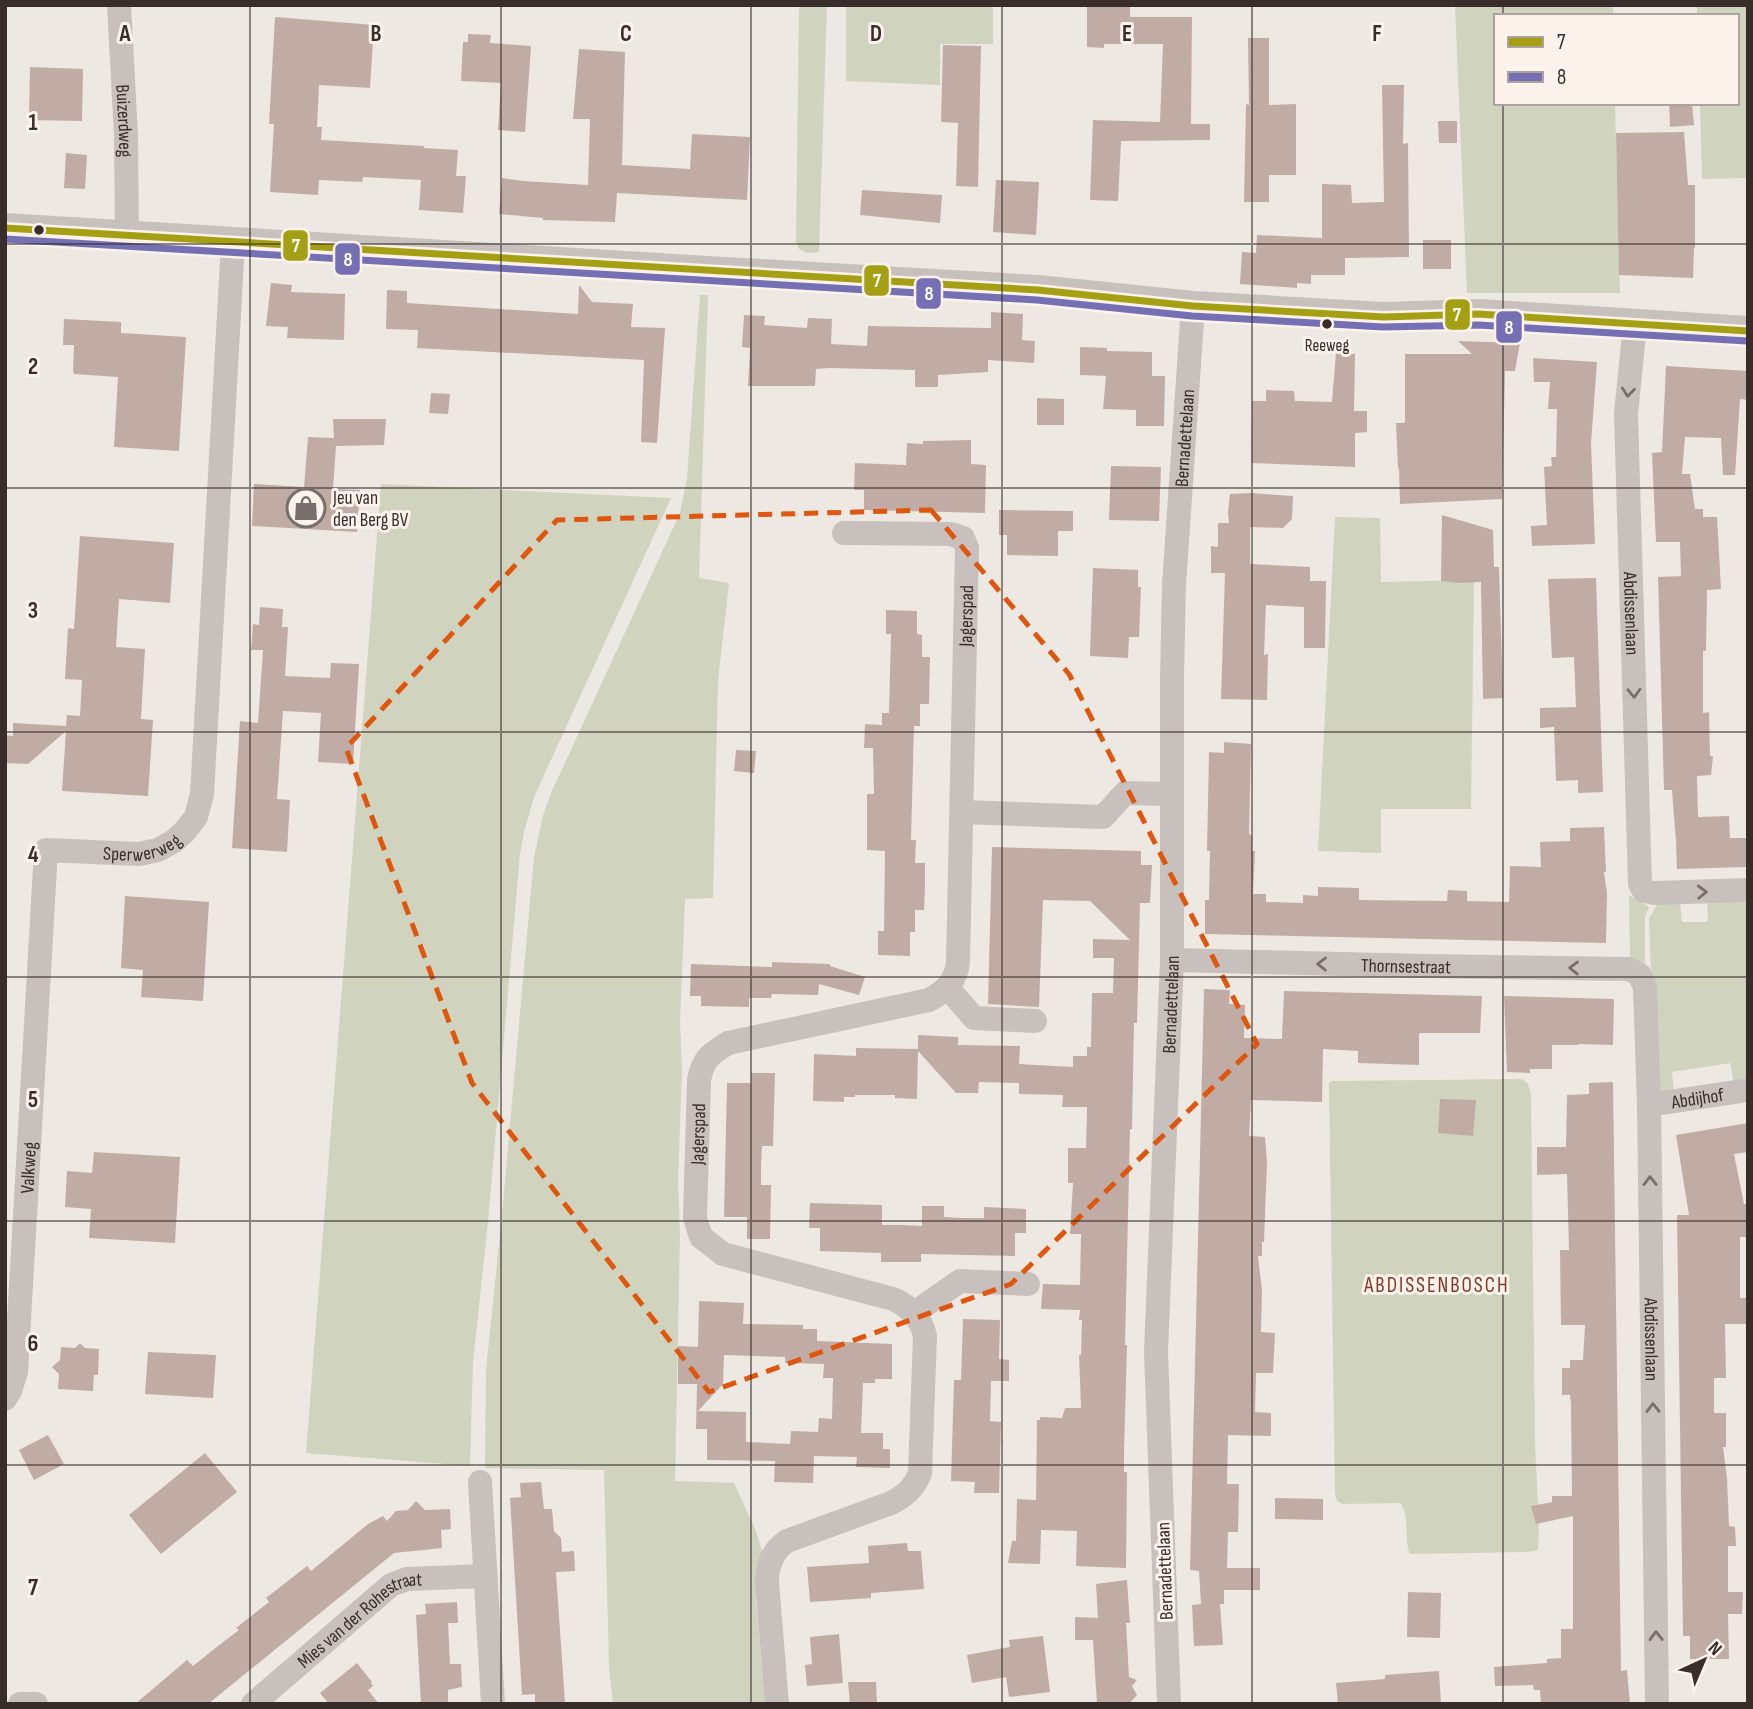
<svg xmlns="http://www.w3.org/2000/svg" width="1753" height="1709" font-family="'Sofia Sans Condensed',sans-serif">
<rect width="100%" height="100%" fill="#eee8e3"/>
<!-- green -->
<path fill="#d0d3be" d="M799,5h28l-8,247 -12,1 -8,-4 -3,-8z
M846,5h147v39h-53v41l-94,-4z
M1455,5h158v11h-117v87h119l5,190h-153z
M1697,5h51v173l-46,1 -2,-76h37v-87h-40z
M700,295h8l-9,283 30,5 -11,98 -5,217 -28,1 -5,123 2,49 -4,109 2,55 -5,246 59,2 22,48 7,23 -7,20v25l9,105h-152l-4,-38 -5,-196 -119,-2 1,-98 15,-145 33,-368 9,-42 9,-24 128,-278 7,-35z
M381,484l290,14 -137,299 -10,35 -4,22 -32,368 -15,140 -3,104 -164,-13z
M1335,517l45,1 1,64 93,-2 -3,229h-90v44l-63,-2z
M1629,895l20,12 -4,10v47l-15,-7z
M1748,899v182l-14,2 -4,-20 -58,9 2,21 -13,-1 -6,-8 -6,-166 8,-13 23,-3 2,20h24l2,-2 -1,-19z
M1520,1079c9,2 9,8 11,16l4,348 4,85 -1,22 -10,2 -118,2c-7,-16 1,-37 -10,-51l-58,1 -5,-3 -2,-7 -6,-411 3,-2z"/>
<!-- building -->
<path fill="#c1aca5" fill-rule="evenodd" d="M1087,5h43v12h62l-1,107h19v16l-89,1 -3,60 -28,-1 3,-80 67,2 3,-78h-59v4l-17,-1z
M275,17l99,8 -4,63 -51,-3 -2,42h5l-1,13 103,6v2l34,2 -2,26h10l-3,37 -44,-3 2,-30 -58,-3 -1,5 -43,-2 -1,15 -48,-3 4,-68h-5z
M468,34l23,1 -1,8 41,3 -6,86 -27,-2 3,-47 -40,-2 2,-39h5z
M1248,38h21v67l27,-1v71h-27v27h-25l2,-98 3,1z
M943,45l38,1 -3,141 -22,-1 2,-63 -17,-1z
M579,49l46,3 -3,113 68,4 2,-35 58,3 -3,63 -130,-7 -2,29 -72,-2v-2l-44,-4 3,-36 21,3 65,4 2,-66h-17z
M30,67l53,2 -1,52 -53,-1z
M1382,85h22l-1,59 5,-1 1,114 -64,1v17h-34v9l-14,-1v5l-57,-4 2,-32 14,1 1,-18 65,3v-54l29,1 1,18 32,-1z
M1669,103h23l2,22 -24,2z
M1438,121h19v22h-18z
M1684,132l4,53h7v63h-1l-1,30 -74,-3 -3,-142z
M66,153l21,2 -2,34 -21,-1z
M996,180l43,2 -3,53 -43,-3z
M862,190l80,5 -2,28 -80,-8z
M1423,240h28v29h-28z
M271,283l21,2 -1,7 54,2 -1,46 -57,-2 1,-11 -22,-1z
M579,285l13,17 41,2 -2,23 34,1 -8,115 -16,-1 3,-82 -227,-12 1,-18 -32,-1 1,-39 20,1v12l171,11z
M991,312l32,2 -1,26 13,1 -1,22 -46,-3v12l-50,3v12h-23v-17l-86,-2 -13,1 -1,17h-67l2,-38 -8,-1 2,-32 21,1 -1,9 43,3 1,-10 24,1 -1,25 36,2 1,-20 123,2z
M64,319l57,3v11l65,4 -7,114 -65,-4 4,-70 -44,-3 -1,-3 1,-26h-11z
M1458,341l62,2 -5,28h-10l-3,128 -102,5 -1,-36 -1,1 -2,-46h9v-69h67z
M1080,347l27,1v3l45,1v24h13l-1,50h-28v-16l-33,-1 3,-33 -26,-1z
M1336,353l19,1 -1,57h13v21l-12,1v34l-104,-4 1,-62h14v-11l28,1 1,10 37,1z
M1533,358l64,4 -6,81 4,101 -63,2 -1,-20 16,-1 -3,-58 8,-1 -1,-9h5l1,-48h-9l2,-27h-16z
M1666,366l82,5v29l-8,-1 -5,76h-12l-2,-37 -36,-1 -3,37h8l5,35h8v8h14l4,72 -14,1 -1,61h-3v62l6,-1 1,44h3l-2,19 -14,1 1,41 31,-1 1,22h18v29l-71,2 -1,-28 -4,-51h-8l-6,-213 23,-1 -1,-34h-24l-4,-89 10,-1z
M431,393l19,1 -2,20 -19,-1z
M1037,398l27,1v26h-27z
M333,419h53l-2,26 -48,1 -3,43 27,1 -3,42 -105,-6 2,-42 50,3 4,-50 26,1z
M971,440v24l15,1 -1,48 -121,-3v-20h-10l1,-27 51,2 1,-22 16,1v-3z
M1111,466l50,1 -2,54 -50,-1z
M1250,493l43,3 -1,23 -9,9 -33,-1v37l60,3v14h16l-1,67h-21v-41l-38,-2 -2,50 4,-1 -1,46 -46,-1 4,-126h-14v-27l7,1v-24h11l-1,-11 2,-18z
M999,510l74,1v20h-15v25l-51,-1v-20h-8z
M1442,515l51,15 1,37h5l4,131 -20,1 -2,-117 -23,1 -17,-2z
M80,536l94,7 -4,60 -51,-4 -3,48 29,2 -4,70 12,1 -5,76 -86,-5 4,-60 -38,33 -23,-1v-28l8,1v-13l53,3 1,-11 13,1 2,-36 -17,-1 3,-51 6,1z
M1093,568l45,2v17h3l-2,50h-10l-1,21 -38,-2z
M1596,578l7,214 -25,1v-13l-22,1 -2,-54 -14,1v-20l36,-1 -2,-50 -22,1 -4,-79z
M260,607l23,2 -1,18h6l-3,49 45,2 1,-15 28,1 -6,100 -35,-2 3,-49 -38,-2 -6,88 13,1 -3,52 -55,-4 8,-127 18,2 5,-73h-12l2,-26 6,1z
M886,610l31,1v23l5,1v22h8l-1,47h-9v22h-6l-3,114h5l-1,23h10v24l-1,23h-9v22h-5v24l-32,-1v-24h6l1,-80 -18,-1v-56h7l-1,-46h-9l1,-24 17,1v-12h7l2,-79h-5z
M1224,742l27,2 -2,89 3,4v14h3l-2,43h13v8l37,1v-8l15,1v-9l41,1v12l88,1 1,-11 19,1v10l42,1 1,-36 31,1 -1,-25 30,-1v-13l34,-1 2,45h-2l3,21 -1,50 -401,-9v-34h4l1,-49h-3l2,-99 15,1z
M736,750l20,1 -2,22 -20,-2z
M992,847l149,4v14h11l-2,38h-10l-3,120h-3l-2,106h-2l-5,216h2l-3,107v20h3l-1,96 -50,-2 1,-35 -36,-1 -1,34 -32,-1 4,-22h4l1,-42 19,1 1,-80h3v-3l22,1 3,-10h16l-2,-53h2l1,-35h-3l1,-10 -39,-1 2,-25 37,1 1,-51h-11l3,-51h-5v-35h18l1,-41h-25l1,-12 -44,-1v-11l-40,-1 -1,11h-22l-38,-42 -1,48 -22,-1v-3h-40v2h-11v5l-31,-1 1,-47 42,2v-8l62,1v-14l40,2v8l62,1 -1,18 54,3v-11h14v-9h4l1,-54h21l1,-35h-21v-19l37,1 -40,-39 -47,-1 -4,107 -51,-3z
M125,896l84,6 -6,99 -62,-4 2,-27 -22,-2z
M772,962l58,2v2l35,11 -6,18 -40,-11 -1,11 -46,-1 -1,4h-22v9l-48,-1v-10h-11l1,-32 81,3z
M1204,989l26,1 -1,14 16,1 -1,33 38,1 2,-48 198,5 -2,37h-61v32l-61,-2v-12l-35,-2 -1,53 -71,-2 -2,36 16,1 2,25 -3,80h-2v14h-4l4,34 -1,42 14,1 -2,40h-17l-1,39 16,1v23l-43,-1 -1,49h12l-1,48h-10l-1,36h33v22h-36v14h-4l3,41 -29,1 -2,-41 9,-1 -2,-33 -9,-1z
M1504,996l110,3 -1,46 -35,-1v1h-26v24h-22v4l-23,-1z
M751,1073h24l-2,73h-11l-1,20v19h10l-1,54h-23v-22h-23l3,-134h24z
M1613,1082l8,589 6,-1 3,34h-89l-1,-14h-6l-1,-5 -38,1 -1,-19 53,-4v-4l14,-1v-29h12v-113l-37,8 -5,-18 21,-4v-6h20l-1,-92 -1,-9h-8v-27h8v-8h13l2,-35h-24l-1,-75h9l-2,-76 -30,1v-28h29l1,-52 22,-1v-11z
M1440,1099l36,1 -3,36 -35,-3z
M1748,1123v29l-14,2 10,50h4v33h-8v61h8v26h-23l1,54h-12v35h12v34h-3l4,31 2,48 6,1 1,19h-8v46h15l-1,22h-14l1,45h-39v-23h-7l-6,-421h12l-13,-80z
M94,1152l86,5 -5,86 -86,-5 2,-29 -26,-2 2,-36 25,2z
M810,1203l72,2v20h20l20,1v-20h22v11l20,1h20v-11l42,2v24h-11v23l-94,-2v8h-40v-9l-61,-2v-23h-11z
M699,1301l45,2 -1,21 60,1v4h14v12l75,3v35h-17v4h-12l-2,50h22v16h7v19l-34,-1 1,-10 -43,-1 -1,27 -39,-1 1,-21 -68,-1v-31h-11l1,-45h-19v-38l20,1zM724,1355l61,2v6l39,1 -1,14h10l-1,41 -13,-1 -1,14 -27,-1 -1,13 -44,-2v-30l-48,-1 25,-27z
M963,1319l37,1 -1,39 10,1v21h-18l-1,40 11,1 -2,71h-25l1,-11 -24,-1 3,-101h7z
M80,1343l5,5 14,1 -1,26h-4l-1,16 -35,-2 1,-15 -7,-7 8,-7 1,-13 14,1z
M148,1352l68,3 -3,43 -68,-4z
M48,1435l16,29 -30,16 -15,-30z
M205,1453l32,39 -76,62 -32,-39z
M541,1482l3,27h8l2,22 7,7 1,14 12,-1 1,20 -19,1 9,131 -30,1v-10l-13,1 -12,-197 11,-1 -1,-14z
M1275,1498l48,1v21l-48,-1z
M416,1501l9,9 25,-1 1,20 -10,1 1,18 -48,5 -186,151h-73l52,-44 6,6 25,-20 21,-16 -3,-2 33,-26 -3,-4 41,-32 4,5 57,-47 15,-8 4,5 9,-10 12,-1z
M907,1543l1,8h13l3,38 -53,4v5l-61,4 -3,-35 62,-4 -1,-17z
M1127,1580l3,43h-4l3,54 8,3 -5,6 5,9 -8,9h-32l-4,-64h-18v-23l23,1 -2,-34z
M1408,1592l33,1 -1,45 -33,-1z
M457,1602l1,21h-10l2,41h11l1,23 -14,3v14h-27l-5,-89 10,-1 -1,-10z
M839,1634l4,49 -36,3 -2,-21 7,-1 -2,-27z
M1043,1636l7,56 -41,5 -3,-20 -34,6 -5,-28 43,-8 -1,-7z
M357,1663l15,19 -1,1 2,3 -5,4 11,14h-50l-9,-11z
M1439,1671l2,33h-103l-2,-21 49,-4v-4z
M848,1682h28l1,22h-27z"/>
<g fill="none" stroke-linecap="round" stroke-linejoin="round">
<!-- minor -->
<g stroke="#c7c0bc" stroke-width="24">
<path id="s1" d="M119,5l7,130 1,100"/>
<path id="s2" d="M1635,324l-9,90 14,470 4,7 11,2 93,-3"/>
<path d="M962,812l141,5 22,-24 47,1"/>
<path id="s3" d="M1172,960l254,6 203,3 11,6 5,13 4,117 8,599"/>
<path d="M948,988l26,30 61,3"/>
<path id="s4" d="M1649,1105l99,-15"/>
<path d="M914,1313l46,-32 68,3"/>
<path id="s5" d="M5,1399l5,-8 6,-19 30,-522 93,4 19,-4 16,-9 11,-10 11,-14 6,-23 31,-551"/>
<path d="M480,1482l13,222"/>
<path d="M20,1704h16"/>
<path id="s6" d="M253,1704l138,-119 16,-6 77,-3"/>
<path id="s7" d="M777,1704l-10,-122c0,-17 5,-31 20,-41l104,-38c14,-7 23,-15 29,-30l5,-137c-4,-18 -16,-30 -32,-37l-170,-45 -22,-17 -6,-19 4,-137c3,-21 11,-27 29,-38l201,-43c17,-9 27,-19 29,-38l9,-414 -4,-10 -12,-4 -107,-1"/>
<path id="s8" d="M1169,1704l-13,-352 16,-392v-283l2,-92 19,-279"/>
</g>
<!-- tertiary -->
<path stroke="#c7c0bc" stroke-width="30" d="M5,228l686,42 347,20 155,16 191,11 94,-3 270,17"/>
<defs>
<path id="bus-1" d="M5,228l1033,62 155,16 191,11 94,-3 270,17"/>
<path id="bus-2" d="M5,239l1032,61 155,16 191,11 95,-2 269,16"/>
</defs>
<!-- bus-1 casing -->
<use href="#bus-1" stroke="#faf2eb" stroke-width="12"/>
<!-- bus-2 casing -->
<use href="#bus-2" stroke="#faf2eb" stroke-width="12"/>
<!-- bus-1 -->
<use href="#bus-1" stroke="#a5a013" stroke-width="7"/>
<!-- bus-2 -->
<use href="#bus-2" stroke="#7570b3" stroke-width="7"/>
</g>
<!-- one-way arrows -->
<defs><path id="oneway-chevron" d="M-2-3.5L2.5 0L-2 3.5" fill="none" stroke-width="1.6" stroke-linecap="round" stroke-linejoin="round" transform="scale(1.75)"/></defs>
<g stroke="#786f6c">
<use href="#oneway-chevron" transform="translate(1628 392) rotate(96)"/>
<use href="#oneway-chevron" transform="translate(1634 693) rotate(88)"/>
<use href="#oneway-chevron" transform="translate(1702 892) rotate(-2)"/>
<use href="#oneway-chevron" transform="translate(1322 964) rotate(-179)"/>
<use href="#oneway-chevron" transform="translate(1574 968) rotate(-179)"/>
<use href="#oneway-chevron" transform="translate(1650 1181) rotate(-91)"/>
<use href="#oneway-chevron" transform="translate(1653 1408) rotate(-91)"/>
<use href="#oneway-chevron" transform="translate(1656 1636) rotate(-91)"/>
</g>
<!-- marked area -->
<path fill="none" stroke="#df570e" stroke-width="5" stroke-dasharray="14 9" stroke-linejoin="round" d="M931,510l138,164 188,370 -246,240 -302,108 -237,-309 -126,-335 211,-228z"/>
<!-- grid -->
<path fill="none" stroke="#382d2a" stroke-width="2" stroke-opacity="0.55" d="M250,5v1699M501,5v1699M751,5v1699M1002,5v1699M1252,5v1699M1503,5v11M1503,103v1601M5,244h1743M5,488h1743M5,732h1743M5,977h1743M5,1221h1743M5,1465h1743"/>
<!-- icons -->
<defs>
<symbol id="shop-ring" viewBox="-11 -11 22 22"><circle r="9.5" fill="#faf2eb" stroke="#786e6b" stroke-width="1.5"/><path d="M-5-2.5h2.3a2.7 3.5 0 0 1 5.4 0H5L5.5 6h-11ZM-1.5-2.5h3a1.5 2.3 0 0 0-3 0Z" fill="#786e6b"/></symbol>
</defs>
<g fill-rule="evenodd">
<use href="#shop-ring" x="284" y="486" width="44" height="44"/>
</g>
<!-- markers -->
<g fill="#382d2a" stroke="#faf2eb" stroke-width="2.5">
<circle cx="39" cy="230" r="6"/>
<circle cx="1327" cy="324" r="6"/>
</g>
<g text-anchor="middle" stroke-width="6" stroke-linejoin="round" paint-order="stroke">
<!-- bus labels -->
<g font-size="17" fill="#382d2a" stroke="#faf2eb">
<text x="1327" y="351">Reeweg</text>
</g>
<!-- street labels -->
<g font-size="19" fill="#382d2a" stroke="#faf2eb">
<text dy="7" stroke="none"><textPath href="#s1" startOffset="116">Buizerdweg</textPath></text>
<text dy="7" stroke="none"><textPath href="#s8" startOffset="1267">Bernadettelaan</textPath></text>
<text dy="7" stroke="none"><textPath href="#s2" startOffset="290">Abdissenlaan</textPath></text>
<text dy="7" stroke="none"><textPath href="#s7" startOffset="1524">Jagerspad</textPath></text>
<text dy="7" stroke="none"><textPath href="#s5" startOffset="649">Sperwerweg</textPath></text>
<text dy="7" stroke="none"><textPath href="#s3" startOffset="234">Thornsestraat</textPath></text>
<text dy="7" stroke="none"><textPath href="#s8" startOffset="700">Bernadettelaan</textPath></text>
<text dy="7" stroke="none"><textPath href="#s4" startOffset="49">Abdijhof</textPath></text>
<text dy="7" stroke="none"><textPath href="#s7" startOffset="819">Jagerspad</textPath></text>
<text dy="7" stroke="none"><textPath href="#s5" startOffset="234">Valkweg</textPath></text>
<text dy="7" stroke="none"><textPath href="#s3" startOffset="835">Abdissenlaan</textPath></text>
<text transform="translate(1164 1571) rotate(-92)" y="7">Bernadettelaan</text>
<text dy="7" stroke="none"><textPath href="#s6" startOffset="138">Mies van der Rohestraat</textPath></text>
</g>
<!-- poi labels -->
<g font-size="19" fill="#382d2a" stroke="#faf2eb" text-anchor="start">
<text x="333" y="504">Jeu van<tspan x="333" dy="22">den Berg BV</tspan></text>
</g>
<!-- neighbourhood labels -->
<g font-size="21" letter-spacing="2" fill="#843626" stroke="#faf2eb">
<text x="1437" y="1292">ABDISSENBOSCH</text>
</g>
</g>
<g font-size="23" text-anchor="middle" font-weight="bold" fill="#382d2a" stroke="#faf2eb" stroke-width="6" stroke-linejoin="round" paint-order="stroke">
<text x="125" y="41">A</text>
<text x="376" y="41">B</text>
<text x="626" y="41">C</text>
<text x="876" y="41">D</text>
<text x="1127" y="41">E</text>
<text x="1377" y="41">F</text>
<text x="33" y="130">1</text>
<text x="33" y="374">2</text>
<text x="33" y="618">3</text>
<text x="33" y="862">4</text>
<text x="33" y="1107">5</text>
<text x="33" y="1351">6</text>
<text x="33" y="1595">7</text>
</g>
<g stroke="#faf2eb" stroke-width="2.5">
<rect x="282" y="229" width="27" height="33" rx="7" fill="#a5a013"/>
<rect x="334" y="242" width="27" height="34" rx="7" fill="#7570b3"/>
<rect x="863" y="264" width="27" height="33" rx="7" fill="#a5a013"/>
<rect x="915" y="277" width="27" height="33" rx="7" fill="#7570b3"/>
<rect x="1444" y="298" width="27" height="33" rx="7" fill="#a5a013"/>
<rect x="1495" y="310" width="28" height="34" rx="7" fill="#7570b3"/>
</g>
<g font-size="19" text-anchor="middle" font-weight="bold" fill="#fff">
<text x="296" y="252">7</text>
<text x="348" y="266">8</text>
<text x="877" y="287">7</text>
<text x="929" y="300">8</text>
<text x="1457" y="321">7</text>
<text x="1509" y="334">8</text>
</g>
<!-- border -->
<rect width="1753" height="1709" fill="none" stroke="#382d2a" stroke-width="14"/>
<!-- legend -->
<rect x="1494" y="14" width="245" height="91" fill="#faf2eb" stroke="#aca39e" stroke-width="2"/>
<rect x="1508" y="37" width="35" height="10" fill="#a5a013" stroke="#aca39e" stroke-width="2"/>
<text x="1557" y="49" font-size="21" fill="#382d2a">7</text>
<rect x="1508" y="72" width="35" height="10" fill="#7570b3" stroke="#aca39e" stroke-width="2"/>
<text x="1557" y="84" font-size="21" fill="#382d2a">8</text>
<!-- north arrow -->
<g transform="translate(1704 1660) rotate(44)" stroke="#faf2eb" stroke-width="5" paint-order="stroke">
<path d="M0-5L12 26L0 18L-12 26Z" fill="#382d2a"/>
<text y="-10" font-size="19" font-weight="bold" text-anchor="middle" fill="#382d2a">N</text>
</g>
</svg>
